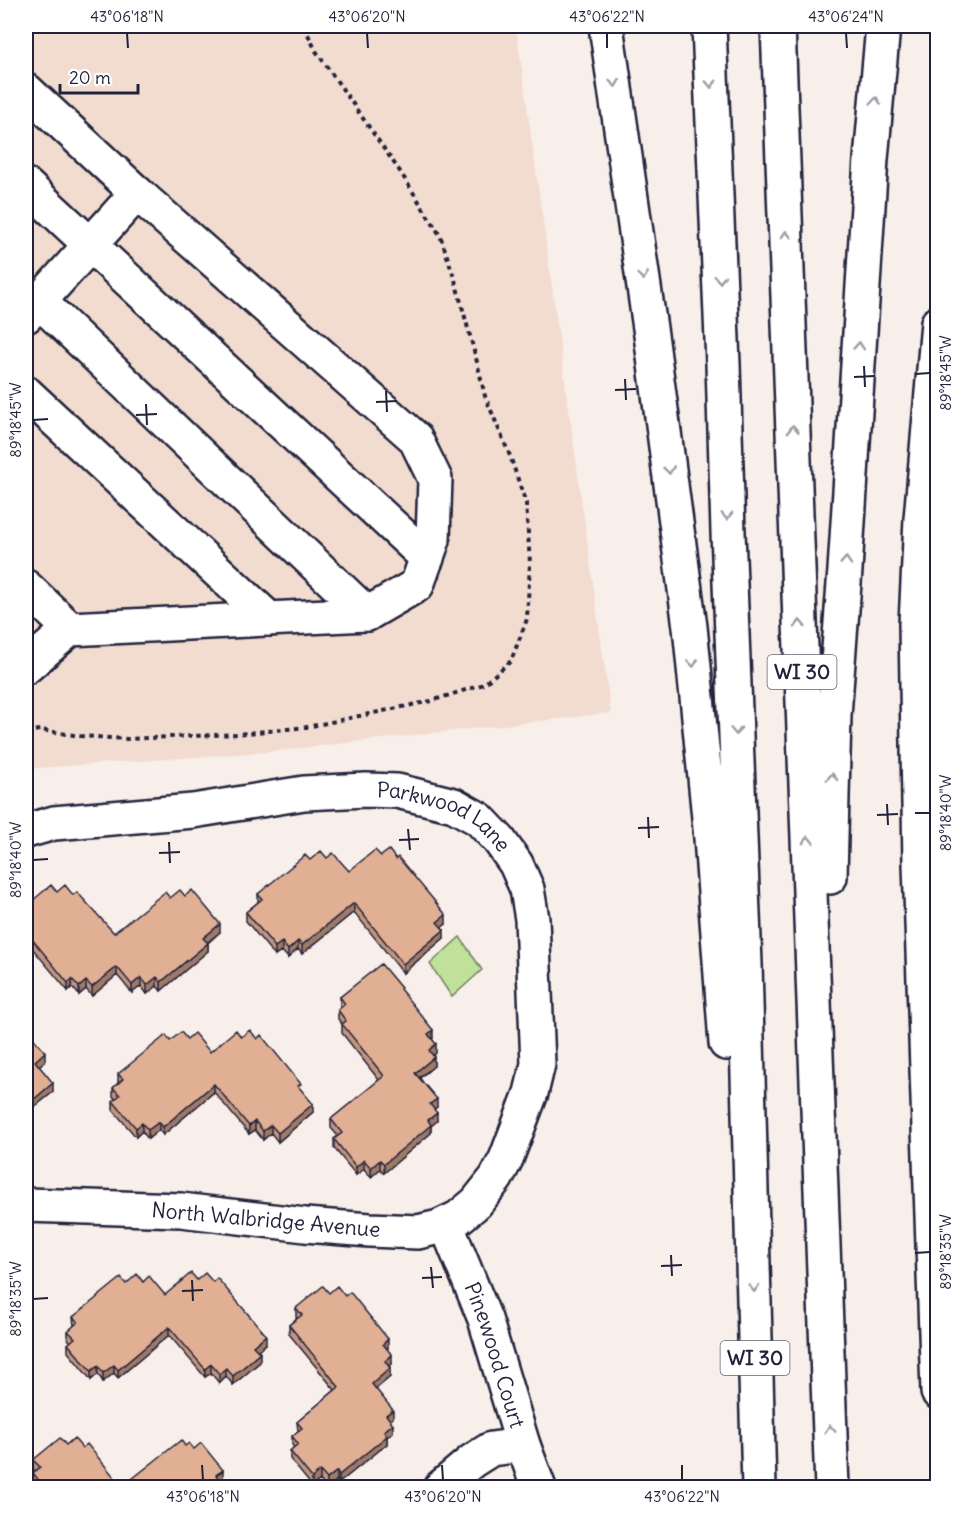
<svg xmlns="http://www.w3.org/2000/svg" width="963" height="1513" font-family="Delius,sans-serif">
<rect width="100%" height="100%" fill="#f9efea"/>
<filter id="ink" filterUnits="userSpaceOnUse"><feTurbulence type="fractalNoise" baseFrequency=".0167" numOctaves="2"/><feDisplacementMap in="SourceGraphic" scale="12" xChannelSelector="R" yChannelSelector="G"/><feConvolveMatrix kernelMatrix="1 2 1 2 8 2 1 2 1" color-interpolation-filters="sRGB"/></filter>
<g filter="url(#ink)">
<!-- built -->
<path fill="#f2dcd0" d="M26,26h490l95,687 -344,39 -241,17z"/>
<!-- green -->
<path fill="#c0e199" stroke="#71826a" stroke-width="1.5" d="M460,937l22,33 -30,27 -22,-33z"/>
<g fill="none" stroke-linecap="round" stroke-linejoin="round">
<defs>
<g id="minor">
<path d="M26,90l111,103"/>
<path d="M26,185l401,373"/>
<path d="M39,301l328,313"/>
<path d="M26,316l111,-123 278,245 20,41 -2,61 -16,45 -50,29 -297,15 -44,38"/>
<path d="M938,323l-17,196 -5,105 4,240 18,528"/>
<path d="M26,393l243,226"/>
<path d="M26,587l44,42"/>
<path id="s1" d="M26,831l28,-8 139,-12 111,-18 62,-3 31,1 57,14 25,14 20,21 17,24 11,25 5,30 6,145 -7,29 -25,66 -10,19 -20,25 -18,15 -19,9 -21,5 -48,-2 -65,-5 -124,-15 -155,-5"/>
<path id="s2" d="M446,1224l39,95 38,126 16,43"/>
<path d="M440,1488l32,-27 19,-12 32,-4"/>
</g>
<path id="highway" d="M606,26l46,316 38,285 21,211 15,205
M709,26l14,338 5,168 17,432 14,524
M778,26l54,1462
M830,877l4,-162 11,-145 26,-411 12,-133"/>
</defs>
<!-- minor casing -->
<use href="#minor" stroke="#22223b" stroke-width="38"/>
<!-- highway casing -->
<use href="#highway" stroke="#22223b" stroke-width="38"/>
<!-- path -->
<path stroke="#22223b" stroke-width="4" stroke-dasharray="4.5 4.5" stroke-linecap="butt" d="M26,732l14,-2 40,6 47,3 110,-5 70,-7 124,-26 53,-17 27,-23 16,-42 3,-56 -4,-60 -16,-47 -25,-60 -8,-34 -22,-82 -15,-45 -39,-62 -85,-122 -12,-25"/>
<!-- minor -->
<use href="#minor" stroke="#fff" stroke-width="33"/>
<!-- highway -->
<use href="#highway" stroke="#fff" stroke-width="33"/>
</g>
<!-- wall -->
<path fill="#c2967f" stroke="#22223b" stroke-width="1.5" d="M381,856l65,68 -4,3 2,11 -41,35 -49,-61 -52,42 -4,-5 -10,9 -6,-7 -7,5 -29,-35v-9l12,-10v-8l52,-34 17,-2 22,13z
M57,892l16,3 41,38 56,-35 15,-2 35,36 -12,11v8l-47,40 -4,-5 -10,8 -6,-8 -9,7 -15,-18 -25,21 -6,-7 -7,6 -7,-8 -4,4 -41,-49v-9l-1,-2v-25z
M401,991l32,47 -1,1 4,14 -3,2 1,11 -14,12 17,29 -3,2 3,12 -6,5v7l-47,40 -4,-4 -9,8 -7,-8 -8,6 -22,-27v-9l4,-3 -7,-8v-9l48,-39 -37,-47v-9l-4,-5v-9l3,-3 -1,-1v-9z
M241,1037l60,53 12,22 -35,30 -7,-9 -8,7 -8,-10 -6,4 -35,-42 -51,43 -4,-5 -11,9 -6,-8 -6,6 -23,-27v-9l2,-2 -2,-3v-8l5,-5v-9l52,-33 17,-2 23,13z
M26,1038l19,23 -6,5 14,26 -20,16 -7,-8z
M197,1280l69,64 -8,7 2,11 -27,23 -7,-9 -7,7 -8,-10 -6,4 -36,-42 -51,43 -4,-5 -11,9 -5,-8 -7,6 -23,-28v-8l3,-2 -3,-3v-8l6,-5 -1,-9 53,-33 17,-2 22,13z
M329,1293l59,55 -1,1 5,15 -3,2 1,11 -14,12 17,29 -3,2 3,12 -6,5v7l-48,39 -2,-3 -11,8 -6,-8 -8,6 -22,-27v-8l4,-4 -2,-2v-9l6,-5 -1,-9 38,-32 -46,-56v-9l8,-7 -1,-1v-9z
M66,1445l16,3 38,36 3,2 62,-40 9,3 29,29 -3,2 2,8h-186v-2l-3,-4v-9l2,-2 -2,-3v-8z"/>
<!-- shaded-wall -->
<path fill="#9e7a68" stroke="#22223b" stroke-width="1.5" d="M354,903v9l-52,42v-9z
M446,915v9l-9,6v-8z
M220,924v8l-17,14v-8z
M444,930v8l-41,35v-9z
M298,941v8l-10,9v-8z
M282,942v9l-7,5v-9z
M208,943v8l-47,40v-9z
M117,967v8l-25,21v-9z
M141,977v9l-9,7v-8z
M157,977v9l-10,8v-9z
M72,979v8l-4,4v-8z
M86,981v8l-7,6v-8z
M433,1030v8l-5,4v-8z
M436,1044v9l-7,6v-9z
M45,1052v9l-10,8v-8z
M434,1057v9l-19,15v-8z
M53,1083v9l-20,16v-8z
M214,1084v8l-51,43v-8z
M437,1099v8l-7,6v-9z
M313,1104v8l-35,30v-9z
M437,1113v8l-6,5v7l-47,40v-9l44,-44z
M255,1121v9l-6,4v-8z
M159,1122v8l-11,9v-9z
M142,1123v8l-6,6v-9z
M271,1125v8l-8,7v-9z
M364,1160v9l-8,6v-8z
M380,1160v9l-9,8v-9z
M169,1327v8l-51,43v-8z
M266,1335v9l-13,10v-8z
M388,1339v9l-5,5v-9z
M260,1353v9l-27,23v-9z
M392,1355v9l-7,6v-9z
M211,1364v9l-6,4v-8z
M114,1365v8l-11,9v-9z
M98,1366v8l-7,6v-9z
M226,1368v8l-7,7v-9z
M390,1368v9l-18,15v-8z
M393,1410v8l-7,6v-9z
M393,1424v8l-6,5v7l-48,39v-8l45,-44z
M223,1470v8l-7,6v-9z
M320,1471v9l-8,6v-8z
M337,1471v9l-10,8v-9z"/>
<!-- building -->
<path fill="#e1af94" stroke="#22223b" stroke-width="1.5" d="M375,850l6,6 8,-6 7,9 2,-2 48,58 -9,7 7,8 -41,34 -49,-61 -52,42 -4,-4 -10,9 -6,-8 -7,5 -29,-35 16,-13 -4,-5 47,-39 5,5 11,-9 6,7 6,-5 16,18z
M51,885l6,7 8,-7 8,10 4,-3 37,41 51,-41 5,6 10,-8 5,6 7,-6 28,34 -17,14 5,5 -47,39 -4,-5 -10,8 -6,-8 -9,8 -15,-18 -25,20 -6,-6 -7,6 -7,-8 -4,4 -41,-50 4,-3 -5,-7v-5l4,-4 -4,-6v-2z
M381,964l20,24 -1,1 33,41 -5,4 8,10 -7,6 5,7 -19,16 22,26 -7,5 7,9 -9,7 3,5 -47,39 -4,-4 -9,8 -7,-8 -8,7 -22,-28 8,-6 -11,-14 53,-43 -42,-52 4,-3 -8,-11 7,-6 -5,-7z
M236,1030l5,7 9,-7 7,9 4,-4 40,49 -3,2 15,18 -35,29 -7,-8 -8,6 -8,-10 -6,5 -35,-42 -51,43 -4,-5 -11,8 -6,-7 -6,5 -23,-27 7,-6 -7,-7 10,-9 -5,-5 48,-39 4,6 11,-9 6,7 7,-6 16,19z
M30,1034l15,18 -10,9 18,22 -20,17 -7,-9v-53z
M191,1273l6,7 8,-7 8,9 4,-4 49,57 -13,11 7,7 -27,23 -7,-8 -7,6 -8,-10 -6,5 -36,-42 -51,43 -4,-5 -11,8 -5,-7 -7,5 -23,-27 7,-6 -7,-7 10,-9 -5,-5 48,-39 5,6 11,-10 6,8 6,-6 16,19z
M323,1286l6,7 8,-7 8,10 5,-4 38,47 -5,5 9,11 -7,6 5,7 -18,16 21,26 -7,5 7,9 -9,7 3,5 -48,39 -2,-4 -10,8 -7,-8 -8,7 -22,-27 8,-7 -6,-8 10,-8 -5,-6 42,-35 -50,-62 13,-10 -6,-7z
M60,1438l6,7 8,-7 8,10 5,-4 33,40v-1l3,3 58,-46 4,6 4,-3 5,6 7,-6 22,27 -7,5 6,8 -4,3 1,2h-182l-1,-2 5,-3 -8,-10 7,-6 -7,-7z"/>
<!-- one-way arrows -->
<defs><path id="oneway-chevron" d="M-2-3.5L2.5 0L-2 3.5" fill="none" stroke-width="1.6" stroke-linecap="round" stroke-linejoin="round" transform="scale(1.5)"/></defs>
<g stroke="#9c9ca7">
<use href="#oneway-chevron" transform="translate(615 83) rotate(82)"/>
<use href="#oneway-chevron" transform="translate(711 84) rotate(88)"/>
<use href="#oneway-chevron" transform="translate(876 101) rotate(-85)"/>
<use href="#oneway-chevron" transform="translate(786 235) rotate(-92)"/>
<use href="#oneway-chevron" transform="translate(643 276) rotate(82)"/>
<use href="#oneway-chevron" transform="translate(720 279) rotate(88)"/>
<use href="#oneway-chevron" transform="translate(859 346) rotate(-86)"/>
<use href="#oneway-chevron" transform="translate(793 429) rotate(-92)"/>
<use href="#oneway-chevron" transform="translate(669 470) rotate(83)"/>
<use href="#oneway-chevron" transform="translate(727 516) rotate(88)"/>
<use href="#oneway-chevron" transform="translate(846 561) rotate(-86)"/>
<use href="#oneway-chevron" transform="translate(800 624) rotate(-92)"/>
<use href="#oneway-chevron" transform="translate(693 663) rotate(84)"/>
<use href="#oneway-chevron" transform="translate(736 731) rotate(88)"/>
<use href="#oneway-chevron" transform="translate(832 777) rotate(-89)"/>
<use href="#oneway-chevron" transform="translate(808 840) rotate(-92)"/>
<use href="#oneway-chevron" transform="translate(754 1288) rotate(88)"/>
<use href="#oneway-chevron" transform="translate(830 1429) rotate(-92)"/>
</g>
</g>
<!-- ticks -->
<path fill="none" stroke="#22223b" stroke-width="2" d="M127,33l1,15M367,33l1,15M607,33v15M846,33l1,15M864,366l1,21M915,374l15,-1M854,377l21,-1M625,379l1,21M615,390l21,-1M386,391l1,21M376,402l21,-1M146,404l1,21M136,415l21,-1M33,420l15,-1M887,804l1,21M915,813h15M877,815l21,-1M648,817l1,21M638,828l21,-1M408,829l2,21M399,840l20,-1M169,842l1,21M159,853l21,-1M33,860l15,-1M915,1253l15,-1M671,1255l1,21M661,1266l21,-1M431,1267l2,21M422,1278l20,-1M192,1280l1,21M182,1291l21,-1M33,1299l15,-1M202,1465l1,15M442,1465l1,15M682,1465v15"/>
<g text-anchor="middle" stroke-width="4.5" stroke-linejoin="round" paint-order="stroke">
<!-- shield labels -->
<g fill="#fff" stroke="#646476" stroke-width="1.5">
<rect x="767.5" y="655" width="69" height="34" rx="4.5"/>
<rect x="720.5" y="1341" width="69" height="34" rx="4.5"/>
</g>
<g font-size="20" font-weight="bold" fill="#22223b">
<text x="802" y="679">WI 30</text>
<text x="755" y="1365">WI 30</text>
</g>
<!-- street labels -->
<g font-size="21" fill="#22223b" stroke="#fff">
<text dy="7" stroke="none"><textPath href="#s1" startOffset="428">Parkwood Lane</textPath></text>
<text transform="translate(266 1220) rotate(5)" y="7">North Walbridge Avenue</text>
<text dy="7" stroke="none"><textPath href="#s2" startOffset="140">Pinewood Court</textPath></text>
</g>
</g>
<!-- margin -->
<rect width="963" height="1513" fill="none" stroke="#fff" stroke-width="66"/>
<!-- scale -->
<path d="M60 84v9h78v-9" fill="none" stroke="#22223b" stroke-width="3"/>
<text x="69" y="84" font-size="18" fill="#22223b" stroke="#ffffff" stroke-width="4.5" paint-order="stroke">20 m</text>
<rect x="33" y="33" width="897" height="1447" fill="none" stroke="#22223b" stroke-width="2"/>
<g font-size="15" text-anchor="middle" fill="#22223b">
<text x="127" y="22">43°06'18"N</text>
<text x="367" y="22">43°06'20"N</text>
<text x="607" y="22">43°06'22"N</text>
<text x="846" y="22">43°06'24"N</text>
<text transform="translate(946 373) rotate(-90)" y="5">89°18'45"W</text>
<text transform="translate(16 420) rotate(-90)" y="5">89°18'45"W</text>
<text transform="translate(946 813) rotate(-90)" y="5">89°18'40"W</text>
<text transform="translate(16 860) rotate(-90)" y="5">89°18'40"W</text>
<text transform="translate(946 1252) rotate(-90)" y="5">89°18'35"W</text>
<text transform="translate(16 1299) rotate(-90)" y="5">89°18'35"W</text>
<text x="203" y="1502">43°06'18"N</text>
<text x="443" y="1502">43°06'20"N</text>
<text x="682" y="1502">43°06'22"N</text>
</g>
</svg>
